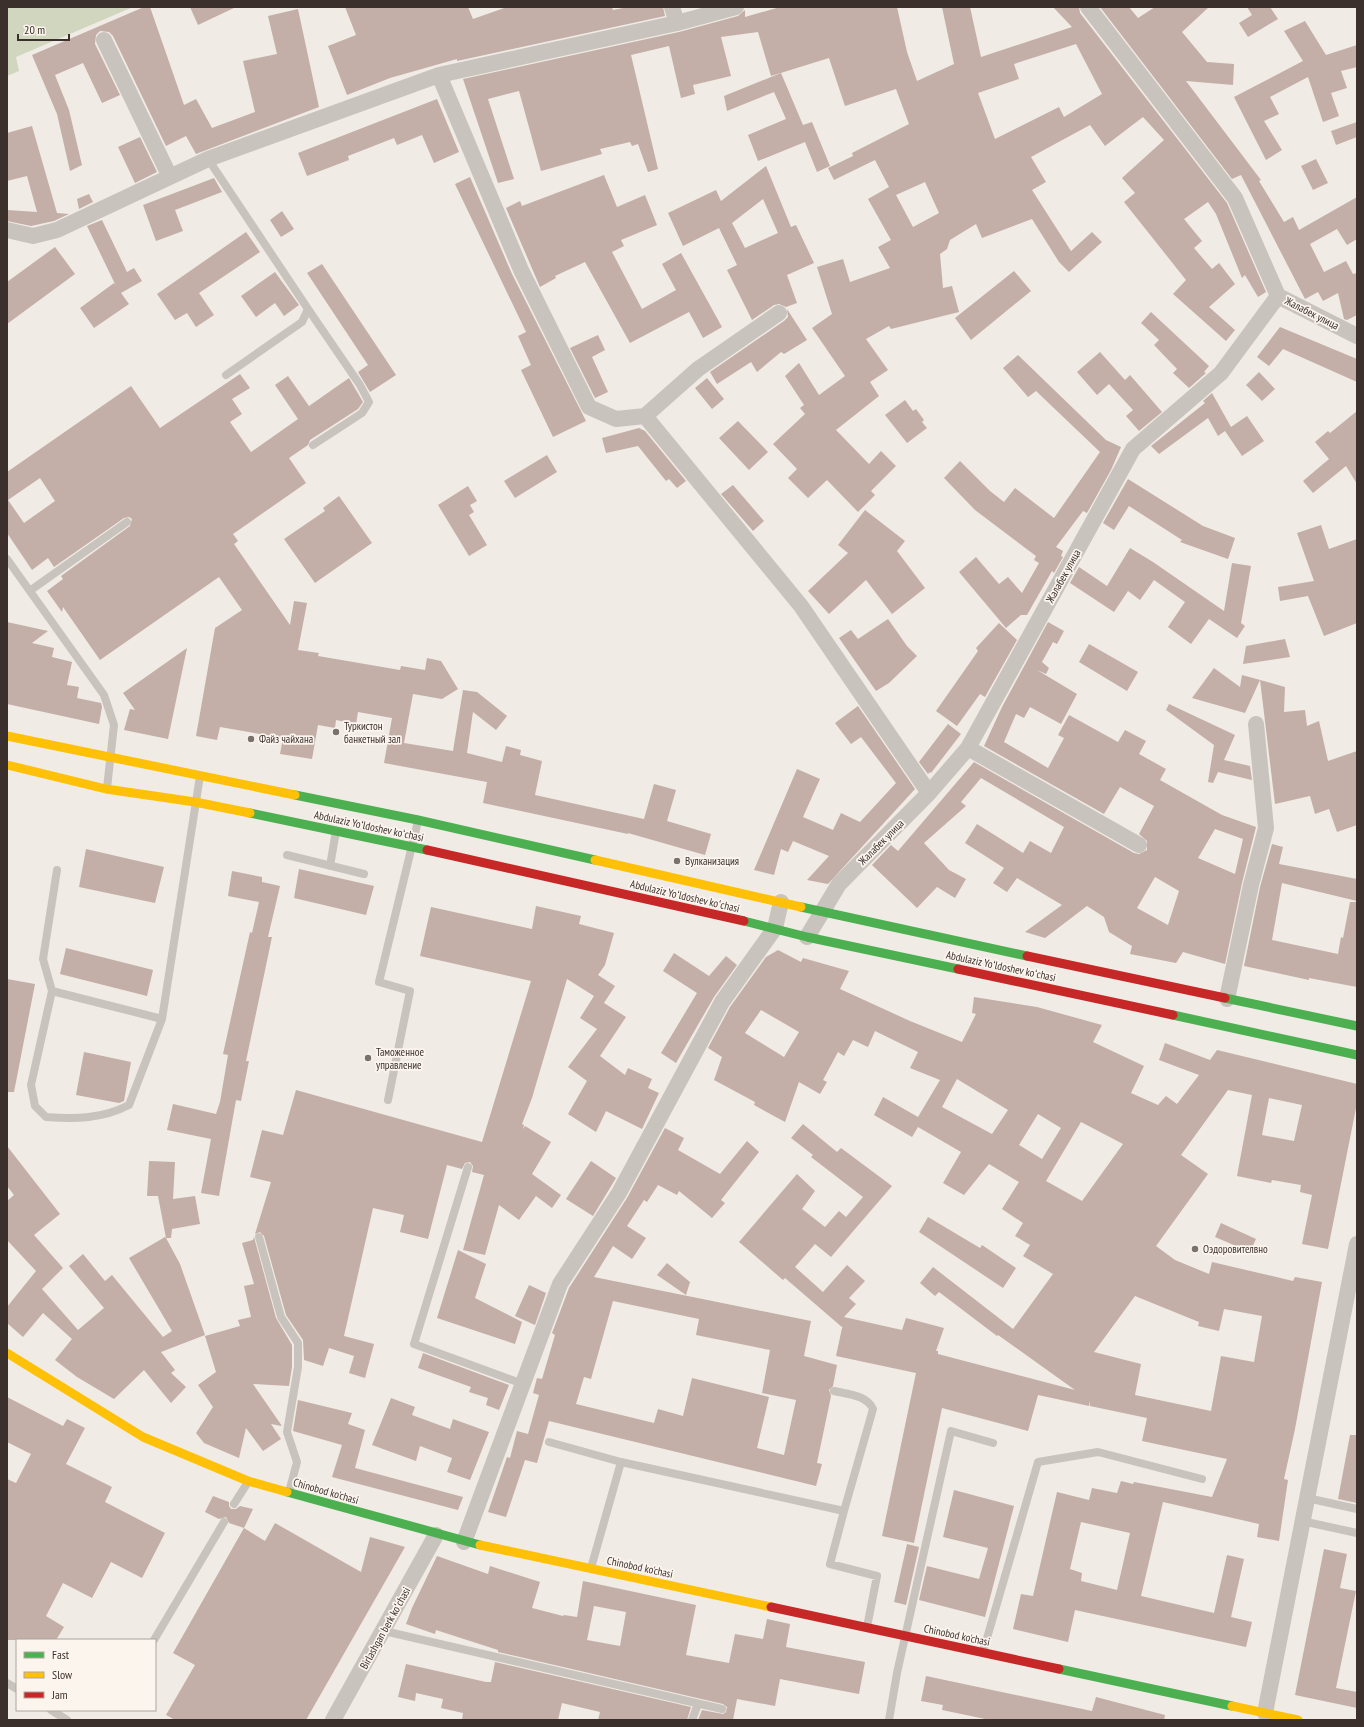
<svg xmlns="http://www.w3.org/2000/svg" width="1364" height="1727" font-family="'PT Sans Narrow',sans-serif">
<rect width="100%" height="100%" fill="#f0ebe5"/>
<!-- green -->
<path fill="#d1d6bf" d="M7,7h126l-117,50 3,14 -12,5z"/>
<!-- building -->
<path fill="#c3afa7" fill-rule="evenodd" d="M144,7h6l34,98 12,-6 16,29 43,-16 -12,-51 34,-7 -9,-38 30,-7 21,98 -123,47 -10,-18 -20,10 -53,-110 -4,-4 -9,-1 -4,4 -1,9 25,51 -18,8 -19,-40 -28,12 14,35 13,55 -12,6 -13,-57 -25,-59z
M190,7h46l-38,18z
M345,7h123l5,12 34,-12h105l1,3 15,-3h35l2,9 -208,45v-2l-67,19 -43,17 -19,-49 28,-11z
M780,7h117l10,45 10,29 37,-17 -12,-57h28l11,50 91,-30 -19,-20h26l1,6 147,190 39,89 -8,5 -13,-22 -3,3 -26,-64 -8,-12 -24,17 18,22 -8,7 18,21 7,-6 16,21 -26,23 26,23 -9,11 -53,-47 13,-14 -62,-78 11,-9 -13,-15 42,-38 -21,-23 -38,29 -15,-21 -59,32 15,25 -14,8 39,61 21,-19 10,10 -33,30 -10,-10 -27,-43 -50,19 -6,-14 -26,16 -3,9 -7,5 3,34 9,-2 7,26 -68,17 -2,-3 -23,13 22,31 -18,12 9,14 -43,34 33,34 12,-13 15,15 -25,25 4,4 -17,17 -31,-32 -19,18 -20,-20 9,-9 -24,-25 32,-30 -5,-6 4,-3 -19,-29 14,-13 20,32 26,-19 -33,-48 20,-14 -15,-47 26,-8 7,23 40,-14 -12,-21 13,-7 -23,-41 21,-12 -14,-27 -41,20 -6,-12 25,-12 -1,-3 57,-29 -13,-35 -51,17 -16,-48 -58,18 -13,-44 -37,5 10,39 -38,9 2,9 -14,4 -12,-52 -38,9 27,114 -10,3 -10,-28 -6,2 -2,-4 -30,7 2,5 -61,17 -22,-80 -31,8 26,80 -16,4 -35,-104 216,-47 59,-16 7,-6v7zM1076,44l26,50 -38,23 -5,-10 -64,32 -17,-46 41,-14 -5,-15zM925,182l14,31 -26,14 -17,-32z
M1100,7h29l9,11 17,-11h54l-27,25 25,30 27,2 -1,21 -47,-4 75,99 -2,1 25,41 9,-5 6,13 58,-33v42l-10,6 -10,-16 -27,15 14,28 22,-11 7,13 4,-1v42l-10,5 -3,-1 -6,-26 -15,8 -5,-9 -13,7 -64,-124 -9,4z
M1247,7h23l8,12 -30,18 -9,-14 13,-8z
M1305,21l21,34 31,-10v22l-16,4 6,17 -16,5 8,23 -16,6 -15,-45 -38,20 9,17 -15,7 18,29 -16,10 -32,-63 69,-36 -19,-30z
M781,73l22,52 9,-3 18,44 -13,6 -12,-30 -47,19 -10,-26 38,-16 -12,-27 -47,19 -3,-15z
M437,99l22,53 -25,11 -12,-28 -25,10 -3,-7 -46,18 1,4 -42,16 -9,-23z
M1357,122v15l-21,8 -5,-14z
M32,126l25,87 12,1 -15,7 -23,5 -24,-5v-11l30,2 -10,-36 -20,5v-48z
M140,137l17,35 -22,11 -17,-36z
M1316,159l12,24 -15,7 -12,-24z
M766,166l25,61 5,-2 18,38 -27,12 10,28 -11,4 -7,-3 -5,1 -22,15 -25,-50 10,-5 -18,-37 -36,18 -15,-33 48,-23 5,11zM763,199l15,34 -33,15 -13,-25z
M604,175l13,32 28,-12 12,30 -36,15 3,6 -12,6 30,57 34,-19 -14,-26 19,-11 41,74 -19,11 -14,-26 -59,31 -45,-81 -30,14 1,2 -16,9 -34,-79 14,-7 2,5z
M470,177l42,97 74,147 -33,16 -32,-67 10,-5 -13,-29 8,-4 -71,-148z
M214,178l8,14 -47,18 8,21 -27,10 -13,-36z
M89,194l4,8 -14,7 -2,-10z
M282,211l12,18 -13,8 -11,-17z
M102,220l25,52 7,-4 8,13 -21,12 8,11 -35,24 -14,-20 34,-25 2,3 -29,-60z
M246,232l14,20 -61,41 15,22 -18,12 -9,-14 -12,7 -18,-26z
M55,247l20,27 -68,50v-42z
M322,264l74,111 -26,17 -12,-20 10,-7 -61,-92z
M1014,271l17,20 -60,49 -16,-22z
M275,272l24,33 -15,11 -9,-13 -19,14 -15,-21z
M787,309l20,31 -23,14 -3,-2 -24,20 -6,-10 -34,22 -7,-12 74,-51 4,-4z
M1151,312l58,54 -5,6 2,1 -17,15 -16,-15 4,-4 -23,-24 5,-5 -18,-17z
M1280,327l77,32v23l-74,-33 -14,17 -12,-9z
M598,335l7,15 -13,7 16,35 -13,6 -25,-50z
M1100,352l25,28 5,-5 32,37 -23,19 -13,-15 7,-6 -24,-26 -12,11 -20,-23z
M1018,355l88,85 15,7 -10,23 -24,43 -4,-2 -27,36 7,4 -2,5 2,1 -9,16 -2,-2 -25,44h-6l-15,13 -47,-56 17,-15 23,27 9,-7 14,16 17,-30 -5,-3 2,-4 -61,-46 -31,-32 16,-17 30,30 14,11 11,-14 39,30 46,-66 -64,-61 -8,6 -25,-29z
M1259,372l16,17 -13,12 -16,-16z
M240,374l10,14 -18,11 10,15 -12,8 21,30 47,-33 -23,-34 13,-9 21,30 40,-28 14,24 -5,7 -48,31 -2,5 -19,13 17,25 -73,51 5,7 -4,3 56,81 4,-24 13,2 -9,47 21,3 -1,3 82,14 1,-4 24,4 2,-12 14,3 17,28 -16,10 -29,-5 -9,49 49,8 10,-61 14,2 30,24 -11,14 -23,-18 -6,41 35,9 4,-16 15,4 -1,5 22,6 -7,34 109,24 10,-35 22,6 -9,31 44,13 -6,21 -77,-22v1l-145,-31 4,-21 -103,-19 8,-45 -34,-6 -2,12 -20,-4 -1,8 -17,-3 -6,34 -32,-5 3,-16 -63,-11 -3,13 -21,-4 19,-108 27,-18 -23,-33 -119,83 -37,-53 -1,5 -15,-21 16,-12 -2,-3 69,-50 2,-7 -3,-2 -5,1 -70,49 -6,-9 -16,12 -25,-37v-61l124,-86 29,42zM40,478l15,23 -31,22 -16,-23z
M707,378l17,21 -12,10 -17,-21z
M1212,393l19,34 16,-11 17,25 -22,15 -17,-25 -7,5 -10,-18 -49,36 -8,-8 54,-43 -2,-2z
M905,400l8,11 3,-2 8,11 -2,2 5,6 -20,15 -22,-28z
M1357,411v73l-11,-18 -33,27 -10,-12 26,-22 -14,-17 13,-11 2,2z
M738,421l30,31 -19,18 -30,-32z
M639,428l6,3 41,50 -9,7 -8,-9 -3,2 -28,-35 -32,7 -4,-15z
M547,455l10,17 -42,26 -11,-17z
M1128,479l75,47 32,12 -7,21 -48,-17 2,-2 -53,-34 -15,24 -11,-7z
M733,485l31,36 -11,10 -32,-37z
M468,486l9,15 -7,4 4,7 -5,3 18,30 -18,11 -31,-51z
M339,496l33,47 -57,40 -31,-44 41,-28 -2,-3z
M865,510l40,31 -8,10 28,37 -33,26 -26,-34 -37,34 -21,-23 40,-38 -10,-8z
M1321,525l8,24 28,-10v84l-33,13 -16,-40 -28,5 -2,-14 36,-6 -17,-48z
M1130,548l23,14 71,49 8,-48 19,3 -10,57 4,3 -8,12 -28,-19 -18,25 -23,-17 17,-25 -31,-22 -14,20 -12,-9 -14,21 -44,-29 9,-16 28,19z
M888,619l19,27 10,10 -28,27 -13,8 -37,-53 12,-8 7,9z
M7,622l41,9 -16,12 22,5 -2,9 20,5 -5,23 12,2 -2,11 24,5 1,4 -3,17 -92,-20z
M1048,622l16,9 -7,13 -4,-2 -11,20 7,6 -3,6 -9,-4 40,24 -16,30 -31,-17 -6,11 -8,-4 -12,28 44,26 16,-30 -6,-3 11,-20 49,27 7,-12 21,11 -7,13 27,15 -6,11 62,35 34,12 -14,56 -17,81 -42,-12 -7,11 -46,-9 2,-8 -23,-14 -5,-15 -17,-11 -42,32 -20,-6 37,-27 -45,-27 -10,14 -14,-9 11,-15 -39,-25 12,-19 46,29 7,-12 21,12 13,-26 -83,-49 -20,24 5,4 -42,37 25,27 17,9 -11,19 -18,-11 -20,21 -45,-43 19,-20 7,6 76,-89 160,91 5,1 8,-4v-9l-8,-7 15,-28 -34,-19 -16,27 -120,-68 18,-39zM1215,829l28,10 -8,35 -37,-16zM1155,877l24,14 -11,34 -31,-17z
M999,623l18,17 -32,57 -5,-3 -23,32 -21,-15 42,-60 -2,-3z
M1285,639l5,18 -47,7 3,-18z
M1089,644l49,28 -11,19 -48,-29z
M187,648l-19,91 -44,-9 6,-21 5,1 -12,-17z
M1214,668l26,19 2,-12 43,12 -1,25 21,-2 2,16 12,-5 9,40 29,-10v74l-20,7 -8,-23 -14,5 -5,-18 -35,8 -15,-124 -15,33 -53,-15z
M1169,704l66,31 -11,25 26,6 2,14 -34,-8 -5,11 -5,-1 6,-37 -48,-35z
M858,706l57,83 -87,95 -21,-4 22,-24 -36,-15 -5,11 -7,-3 -7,26 -20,-5 43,-101 23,10 -17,38 30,13 8,-17 19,9 36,-39 -35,-46 -10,7 -16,-21z
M948,724l13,10 -30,39 -1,-1 -2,2 -9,-12z
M1272,844l11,3 -4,17 78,15v22l-75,-18 -10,57 66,14 3,-17 2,1 7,-36h7v85l-48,-9v2l-65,-14 16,-79z
M86,849l78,18 -9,36 -76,-16z
M299,869l75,17 -8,29 -72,-17z
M232,871l30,6v5l18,4 -12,51h4l-26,124h3l-8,40 -5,-1 -17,96 -18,-3 10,-54 -44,-9 6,-26 43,10 4,-12 8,-47 -5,-1 27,-122 2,1 7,-31 -31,-6z
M536,906l45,10 -2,8 35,9 -9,32 -7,10 17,11 -11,17 22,14 -26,39 25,19 3,-7 24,11 -4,9 11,5 -17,36 -36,-18 -10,21 -28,-18 19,-33 -19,-14 29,-38 -17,-11 14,-22 -27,-17 -35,119 -10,26 2,1 -1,4 2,-3 26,16 -19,32 29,21 -9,13 -16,-12 -17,24 -20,-15 -14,50 -22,-5 21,-75 -12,-3 1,-6 -3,-4 -5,1 -3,6 -15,-4 -19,74 -28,-7 4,-17 -31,-7 -29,128 30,8 -9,34 -16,-5 5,-17 -25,-8 -6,18 -19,-6 -1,-20 -17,-25 -22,-79 -4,-4 -5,2 16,-52 -21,-5 12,-47 21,5 13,-45 186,52 49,-161 -111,-25 11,-49 101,22z
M66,948l87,22 -6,26 -87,-22z
M778,950l23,12 2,-4 46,13 -9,18 70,32 52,21 14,-28 -4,-1 2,-16 63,10 65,18 -9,17 51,24 -13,27 27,12 8,-9 11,8 22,-29 -40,-15 6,-17 45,17 7,-10 140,34v19l-29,146 -26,-5 10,-49 -12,-3 1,-7 -29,-5 -1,3 -34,-7 15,-81 -24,-5 -47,65 27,19 -52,72 19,14 34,14 3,-12 81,19 2,-4 27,5 -27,147 -11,50 4,1 -9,61 -22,-4 2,-13 -96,-22 -22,94 73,17 13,-58 17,4 -13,58 21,5 -6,25 -171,-37 -7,32 -55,-13 8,-35 12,2 24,-104 32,8 3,-12 25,5 4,-12 12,3 1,-2 78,15 15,-38 -85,-18 5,-23 -57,-12v-5l-1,5 -51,-11 -10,36 -86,-23 -28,135 -32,-7 34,-163 -80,-17 6,-28h1l-58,-50 -2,2 -44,-38 58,-68 18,17 -13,18 23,18 14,-16 7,6 17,-20 -52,-40 2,-2 -22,-17 12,-14 34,28 4,-4 51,38 -61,71 -16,-13 -20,23 28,25 24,-27 18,16 -16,17 7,6 -12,13 58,13 4,-12 38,10 -8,23h2v3l137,36 -77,-55 -1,1 -58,-44 -4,4 -15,-13 13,-16 80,62 40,-55 -30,-18 7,-11 -15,-9 8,-13 -21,-14 17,-27 -30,-18 -25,31 -21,-12 18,-31 -43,-25 -6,10 -38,-22 9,-18 35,20 22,-37 -30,-12 8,-16 -43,-21 -7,16 -15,-7 -9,16 -6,-4 -15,28 4,2 -7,12 -21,-12 -14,40 -31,-17 1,-3 -41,-22 8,-23 -14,-9 22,-41 36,-50zM761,1010l38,22 -15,25 -39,-24zM957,1079l51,31 -16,24 -50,-27zM1269,1098l33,7 -8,36 -32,-6zM1038,1114l23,14 -19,31 -23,-14zM1081,1122l42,22 -41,57 -36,-20zM1135,1296l64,26 -1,4 21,5 5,-22 38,7 -8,46 -33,-6 -10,55 -76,-16 6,-31 -47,-12zM1081,1522l49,11 -13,57 -36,-9 1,-8 -12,-4z
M674,953l35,23 17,-20 11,9 -23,32 -38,66 -15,-10 36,-60 -34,-22z
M7,979l28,5 -21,108h-7z
M84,1052l47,10 -7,39 -5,2 -43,-8z
M665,1128l19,10 -6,12 42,24 27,-33 12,11 -38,48 4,3 -13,15 -33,-27 -2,4 -19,-10 -11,17 -3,-2 -17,26 19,12 -14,21 -19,-13 -19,31 217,44 -7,35 33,9 -4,21 -4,4 2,6 -14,67 5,1 -6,22 -267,-65 -12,42 -12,-3 -19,57 -18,-5 19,-55 3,1 7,-27 11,3 11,-39 -6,-2 4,-15 5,1 13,-44 -3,-2 17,-45 58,-90zM613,1301l86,18 -3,16 74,15 -8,43 34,7 -12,55 -27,-7 12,-51 -77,-19 -9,38 -25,-7 -4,14 -78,-19 8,-27 7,2z
M7,1146l53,68 -26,21 29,33 -21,21 36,41 26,-22 -35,-42 14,-12 22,27 7,-6 51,62 9,-6 -43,-73 36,-21 1,1 -8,-42h-11l2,-35 26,1 -2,37 22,-3 5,28 -28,5 -1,9h-5l14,26 25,71 -44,17 14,18 -4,3 15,14 -15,16 -27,-33 -30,29 -37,-22 -22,-17 17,-21 -29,-26 -20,24 -16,-14v-16l29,-36 -29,-31v-39l7,-6 -7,-9z
M591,1161l25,17 -23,38 -27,-17z
M928,1217l52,31 2,-3 34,23 -13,20 -84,-56z
M1221,1223l35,16 -6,13 -35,-15z
M254,1237l22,81 16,27v22l-3,19 -36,-2 29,42 -11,-2 10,15 -18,12 -17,-23 -7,30 -35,-15 -8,-10 17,-26 -15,-22 18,-13 -11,-36 35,-10 -2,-6 13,-3 -7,-31 10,-2 -12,-41 11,-3z
M458,1250l28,14 -11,34 47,24 -7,22 -78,-26z
M667,1263l23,19 -4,13 -29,-20z
M529,1285l17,8 -11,32 -20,-9z
M423,1353l86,32 -10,25 -13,-5 2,-7 -19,-6 2,-5 -53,-19z
M7,1397l56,29 4,-7 18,9 -19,36 46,23 -7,15 60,31 -23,45 -31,-16 -19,36 -29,-15 -17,33 18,11 -8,13h-49v-161l9,4 15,-29 -24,-12z
M391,1398l24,9 -3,8 38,14 3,-10 36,13 -19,48 -23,-8 5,-14 -32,-12 -4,15 -44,-16z
M298,1400l54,13 -4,11 17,6 -10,38 108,29 -5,13 -126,-33 10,-32 -49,-14z
M1350,1435h7v68l-19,-4z
M954,1490l60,16 -29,111 -66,-17 8,-34 52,13 9,-31 -45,-11z
M213,1496l16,6v4l2,3h5l4,-3 13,3 -9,19 -15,-5 -3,-6 -7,2 -14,-7z
M275,1523l86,49 9,-35 35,10 -99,173h-131l-9,-5 29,-50 -22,-12 71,-125 21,13z
M907,1544l12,3 -13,58 -12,-3z
M1324,1549l23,5 -7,34 16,3 -20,97 21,4v16l-62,-13z
M437,1556l51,18 2,-8 50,16 -8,26 31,8 1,-1 13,2 6,-36 113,24 -10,50 43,8 6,-29 28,5 4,-20 23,5 -4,23 79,15 -6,32 -79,-15 -5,27 -38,-7 -4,21h-35l4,-10 21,4 3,-2 1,-5 -4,-3 -225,-52v-2l-62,-20 -1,4 -29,-10 6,-16zM594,1606l32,6 -6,34 -33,-6z
M495,1662l196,45 -4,13h-89l2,-8 -38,-9 -4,17h-96l1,-7 -22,-5 2,-9 -27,-6 -1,8 -17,-4 8,-33 80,18h5z
M926,1676l166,35 4,-14 69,18 -1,5h-174l-48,-10 1,-5 -22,-4z"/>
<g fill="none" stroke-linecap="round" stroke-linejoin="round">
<!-- lane -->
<path stroke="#c9c3be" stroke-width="8" d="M208,159l100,150 -6,13 -76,53
M308,309l52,76 9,17 -7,11 -49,32
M7,559l97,136 10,30 -7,63
M31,590l96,-68
M287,855l77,19
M330,866l6,-35
M52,991l-9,-32 14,-89
M162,1019l-110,-28 -21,94 4,21 11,11c30,2 56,2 83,-12l33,-86 38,-243
M388,1100l22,-109 -31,-9 39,-161
M468,1167l-54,177 109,40
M259,1237l22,80 17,26v24l-11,65 10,30 -8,30
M549,1442l72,20
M1307,1498l50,11
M234,1504l14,-22
M844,1511l-14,53 47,12 -10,51
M1302,1521l55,12
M591,1568l30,-106 223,49 29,-102c-6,-14 -26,-15 -39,-18
M384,1631l338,78
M154,1640l70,-118
M983,1652l55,-190 60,-10 104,27
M7,1683l10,6
M51,1710l16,10
M692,1720l6,-16
M889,1720l8,-47 54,-242 42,12"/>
<!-- street -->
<path stroke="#c9c3be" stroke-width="16" d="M672,7l5,16
M1088,7l147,191 43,98
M104,40l66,137
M439,75l82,195 68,137 27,12 29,-3 156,190 128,187
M7,230l26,6 24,-6 151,-71 231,-84 238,-52 59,-16
M645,416l53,-47 81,-56
M968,748l171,97
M807,937l32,-53 90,-91 39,-45 165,-299 88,-76 57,-77 79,40
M1227,999l24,-114 15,-57 -10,-104
M464,1542l96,-258 59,-91 103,-191 53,-74 6,-26
M1265,1713l92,-469
M333,1720l103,-185"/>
<!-- fast -->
<path stroke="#4caf50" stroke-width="9" d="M295,795l123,25 177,40
M250,813l177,37
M801,907l226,49
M744,921l63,16 151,32
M1225,998l132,28
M1173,1015l184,40
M287,1492l193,53
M1059,1669l173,37"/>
<!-- slow -->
<path stroke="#ffc107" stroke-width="9" d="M7,736l288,59
M7,765l99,24 89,13 55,11
M595,860l206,47
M7,1353l136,84 105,44 39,11
M480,1545l291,62
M1232,1706l66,14"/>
<!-- jam -->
<path stroke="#c62828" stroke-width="9" d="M427,850l317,71
M1027,956l198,42
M958,969l215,46
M771,1607l288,62"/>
</g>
<!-- markers -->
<g fill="#7a716c" stroke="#fbf5ee" stroke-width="1.5">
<circle cx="336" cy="732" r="4"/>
<circle cx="251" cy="739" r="4"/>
<circle cx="677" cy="861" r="4"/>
<circle cx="368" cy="1058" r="4"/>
<circle cx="1195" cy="1249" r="4"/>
</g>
<g text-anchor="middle" stroke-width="3.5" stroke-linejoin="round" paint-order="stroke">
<!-- street labels -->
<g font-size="11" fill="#3b302b" stroke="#fbf5ee">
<text transform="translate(1312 313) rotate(27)" y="4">Жалабек улица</text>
<text transform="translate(1063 576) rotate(-61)" y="4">Жалабек улица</text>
<text transform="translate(369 826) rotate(12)" y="4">Abdulaziz Yoʻldoshev koʻchasi</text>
<text transform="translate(881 842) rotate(-45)" y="4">Жалабек улица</text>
<text transform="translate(685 896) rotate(13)" y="4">Abdulaziz Yoʻldoshev koʻchasi</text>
<text transform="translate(1001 966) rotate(12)" y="4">Abdulaziz Yoʻldoshev koʻchasi</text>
<text transform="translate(326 1491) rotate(16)" y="4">Chinobod ko'chasi</text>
<text transform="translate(640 1567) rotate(12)" y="4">Chinobod ko'chasi</text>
<text transform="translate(385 1628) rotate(-61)" y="4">Birlashgan berk koʻchasi</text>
<text transform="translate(957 1635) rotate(12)" y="4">Chinobod ko'chasi</text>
</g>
<!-- poi labels -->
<g font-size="11" fill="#3b302b" stroke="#fbf5ee" text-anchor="start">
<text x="344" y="730">Туркистон<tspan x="344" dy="13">банкетный зал</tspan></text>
<text x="259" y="743">Файз чайхана</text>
<text x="685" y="865">Вулканизация</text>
<text x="376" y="1056">Таможенное<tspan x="376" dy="13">управление</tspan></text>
<text x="1203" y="1253">Оэдоровителвно</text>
</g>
</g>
<!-- border -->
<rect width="1364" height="1727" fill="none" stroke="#3b302b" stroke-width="16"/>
<!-- legend -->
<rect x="16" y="1639" width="140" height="72" fill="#fbf5ee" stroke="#aea6a0"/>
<rect x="24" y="1652" width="20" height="6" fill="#4caf50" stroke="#aea6a0"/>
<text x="52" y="1659" font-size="12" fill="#3b302b">Fast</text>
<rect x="24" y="1672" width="20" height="6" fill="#ffc107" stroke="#aea6a0"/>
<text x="52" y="1679" font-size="12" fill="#3b302b">Slow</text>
<rect x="24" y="1692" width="20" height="6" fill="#c62828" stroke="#aea6a0"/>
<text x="52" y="1699" font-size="12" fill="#3b302b">Jam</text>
<!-- scale -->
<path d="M18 34v6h51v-6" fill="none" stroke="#3b302b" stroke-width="2"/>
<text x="24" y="34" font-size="12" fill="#3b302b" stroke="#fbf5ee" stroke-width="3" paint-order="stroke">20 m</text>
</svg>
